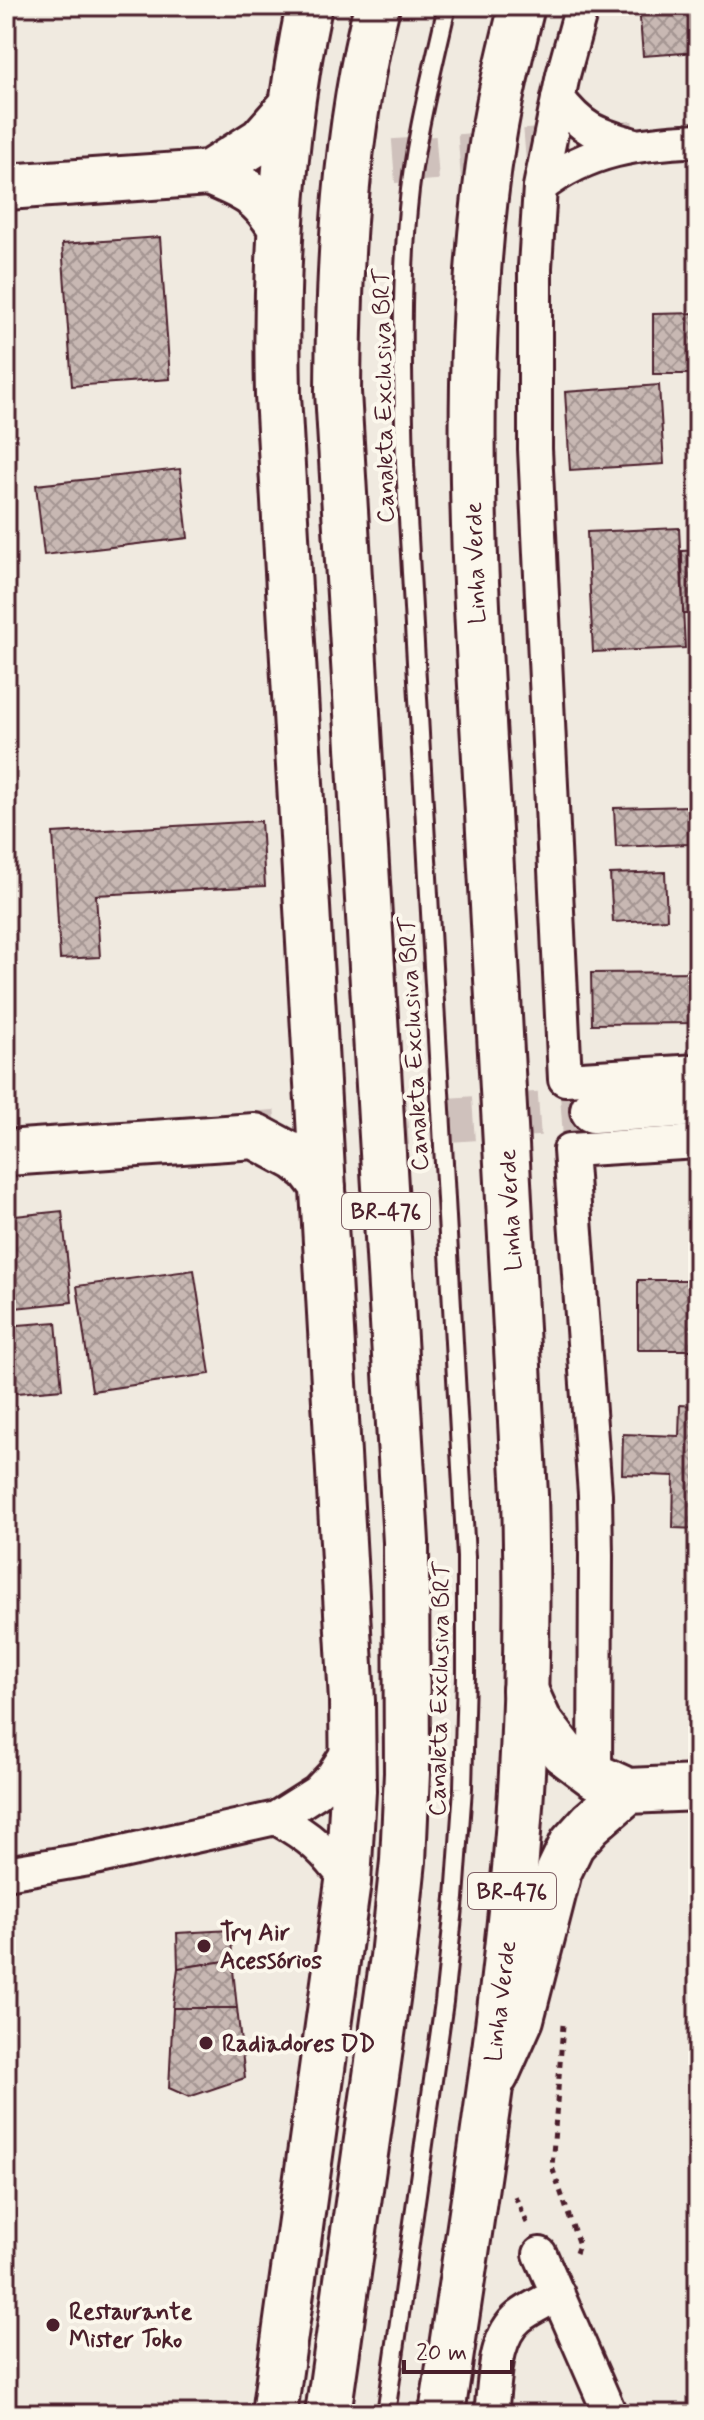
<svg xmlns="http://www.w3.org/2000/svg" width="704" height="2420" font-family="Mynerve,sans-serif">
<defs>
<pattern id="building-cross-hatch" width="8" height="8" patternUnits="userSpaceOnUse" patternTransform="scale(2)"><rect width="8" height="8" fill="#c8b8b3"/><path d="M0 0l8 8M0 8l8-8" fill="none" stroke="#a49592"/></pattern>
</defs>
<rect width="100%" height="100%" fill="#f0eae0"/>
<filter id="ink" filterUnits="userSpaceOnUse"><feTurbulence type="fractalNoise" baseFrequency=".0125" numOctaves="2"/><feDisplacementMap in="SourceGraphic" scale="16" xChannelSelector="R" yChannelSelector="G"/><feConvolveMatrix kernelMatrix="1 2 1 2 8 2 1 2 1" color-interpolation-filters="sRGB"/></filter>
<g filter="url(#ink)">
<!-- building -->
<path fill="url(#building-cross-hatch)" stroke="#4a1f2b" stroke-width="2" d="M639,6h59v46l-55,4z
M160,237l10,142 -98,7 -10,-142z
M698,313v61h-45v-60z
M659,385l5,79 -94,6 -5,-78z
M180,469l8,69 -144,17 -8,-70z
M679,528l6,120 -92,4 -6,-120z
M698,550v64h-15l-1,-63z
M688,806l1,38 -73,3 -2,-39z
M261,821l4,65 -169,9 4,62 -40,2 -7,-126z
M665,872l2,47 -54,3 -3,-48z
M698,972v51l-106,1 -1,-51z
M62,1211l10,91 -66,7v-92z
M194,1270l16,104 -118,17 -15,-105z
M638,1280h60v70h-60z
M56,1322l6,67 -56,5v-68z
M680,1405l18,1v123l-25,-1 1,-52 -52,-2 1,-40 56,2z
M231,1930l1,30 -54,8 -1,-35z
M232,1960l5,48h-64l5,-40z
M173,2008h64l8,70 -56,19 -20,-9z"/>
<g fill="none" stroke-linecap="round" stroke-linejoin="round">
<!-- secondary-tunnel -->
<path stroke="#cfc1bc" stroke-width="44" stroke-dasharray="44 22" stroke-linecap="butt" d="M196,176l438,-33
M232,1135l361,-25"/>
<defs>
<path id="lane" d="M386,2414l58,-412 11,-104 8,-110 3,-112v-119l-61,-1092c-2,-86 -5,-171 3,-256 6,-68 24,-136 39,-203"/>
<path id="street" d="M582,6l-19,69 -23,112 -5,80v182l30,630 133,-8
M558,98c24,32 39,36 76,47
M540,187c50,-39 97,-43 158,-47
M595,1776l1,-221 -1,-61 -25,-344 128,-8
M276,1818c34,19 49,32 72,64
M6,1873l89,-15 181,-40 41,-26 16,-17 20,-31
M540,2254l70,160
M491,2414c4,-30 2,-76 28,-97 11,-9 26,-15 39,-23"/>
<path id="secondary" d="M209,173l52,-33 30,-34
M6,187l203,-14c34,14 52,21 71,54
M593,1110l105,-6
M6,1153l249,-17 41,22 14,11 13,17
M525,1690l14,31 24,31 32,24 33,15 70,-3
M496,2075l25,-56 38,-148 13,-27 19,-21 37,-32
M274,2414l74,-532 5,-91 -1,-90 -74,-1306c-3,-131 4,-261 31,-389"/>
<path id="highway" d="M328,2414l65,-457 10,-96 4,-88 -1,-231 -68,-1150c1,-130 7,-260 39,-386
M442,2414c28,-193 61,-386 76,-581 9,-112 10,-225 7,-338 -12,-227 -25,-455 -37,-682 -12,-225 -30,-452 5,-675 7,-45 18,-88 29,-132"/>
</defs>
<!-- lane casing -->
<use href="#lane" stroke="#4a1f2b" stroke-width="22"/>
<!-- street casing -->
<use href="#street" stroke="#4a1f2b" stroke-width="38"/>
<!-- secondary casing -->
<use href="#secondary" stroke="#4a1f2b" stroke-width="50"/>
<!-- highway casing -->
<use href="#highway" stroke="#4a1f2b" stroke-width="50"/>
<!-- path -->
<path stroke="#4a1f2b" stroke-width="5" stroke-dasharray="6 6" stroke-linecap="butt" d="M563,2025l-11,142 27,78 -3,8
M515,2196l12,27"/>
<!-- lane -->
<use href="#lane" stroke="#fbf7ec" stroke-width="16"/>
<!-- street -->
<use href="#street" stroke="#fbf7ec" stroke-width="32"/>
<!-- secondary -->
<use href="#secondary" stroke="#fbf7ec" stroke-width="44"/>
<!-- highway -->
<use href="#highway" stroke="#fbf7ec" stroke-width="44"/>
</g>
</g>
<!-- markers -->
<g fill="#4a1f2b" stroke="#fbf7ec" stroke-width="3">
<circle cx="204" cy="1946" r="8"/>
<circle cx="206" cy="2043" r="8"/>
<circle cx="53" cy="2325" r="8"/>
</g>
<g text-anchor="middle" stroke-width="8" stroke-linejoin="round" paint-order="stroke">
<!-- shield labels -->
<g fill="#fbf7ec" stroke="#7f6065" stroke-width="2">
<rect x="342" y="1193" width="88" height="36" rx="6"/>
<rect x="468" y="1873" width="88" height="36" rx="6"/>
</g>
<g font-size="22" font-weight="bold" fill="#4a1f2b">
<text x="386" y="1219">BR-476</text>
<text x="512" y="1899">BR-476</text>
</g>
<!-- street labels -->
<g font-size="24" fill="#4a1f2b" stroke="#fbf7ec">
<text transform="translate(383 396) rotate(-91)" y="8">Canaleta Exclusiva BRT</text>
<text transform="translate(475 563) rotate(-92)" y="8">Linha Verde</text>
<text transform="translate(413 1044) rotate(-93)" y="8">Canaleta Exclusiva BRT</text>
<text transform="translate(510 1210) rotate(-93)" y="8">Linha Verde</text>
<text transform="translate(439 1689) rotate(-89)" y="8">Canaleta Exclusiva BRT</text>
<text transform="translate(500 2001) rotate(-83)" y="8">Linha Verde</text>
</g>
<!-- poi labels -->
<g font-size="24" font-weight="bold" fill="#4a1f2b" stroke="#fbf7ec" text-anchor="start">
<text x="220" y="1940">Try Air<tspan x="220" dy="28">Acessórios</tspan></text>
<text x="222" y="2051">Radiadores DD</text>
<text x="69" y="2319">Restaurante<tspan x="69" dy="28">Mister Toko</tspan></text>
</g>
</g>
<!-- margin -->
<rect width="704" height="2420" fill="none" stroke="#fbf7ec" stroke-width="32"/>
<rect x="16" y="16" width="672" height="2388" fill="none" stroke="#4a1f2b" stroke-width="3" filter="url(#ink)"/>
<!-- scale -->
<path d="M404 2360v12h108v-12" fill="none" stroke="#4a1f2b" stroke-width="4"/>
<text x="416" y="2360" font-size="24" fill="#4a1f2b" stroke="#fbf7ec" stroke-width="6" paint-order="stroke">20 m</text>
</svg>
